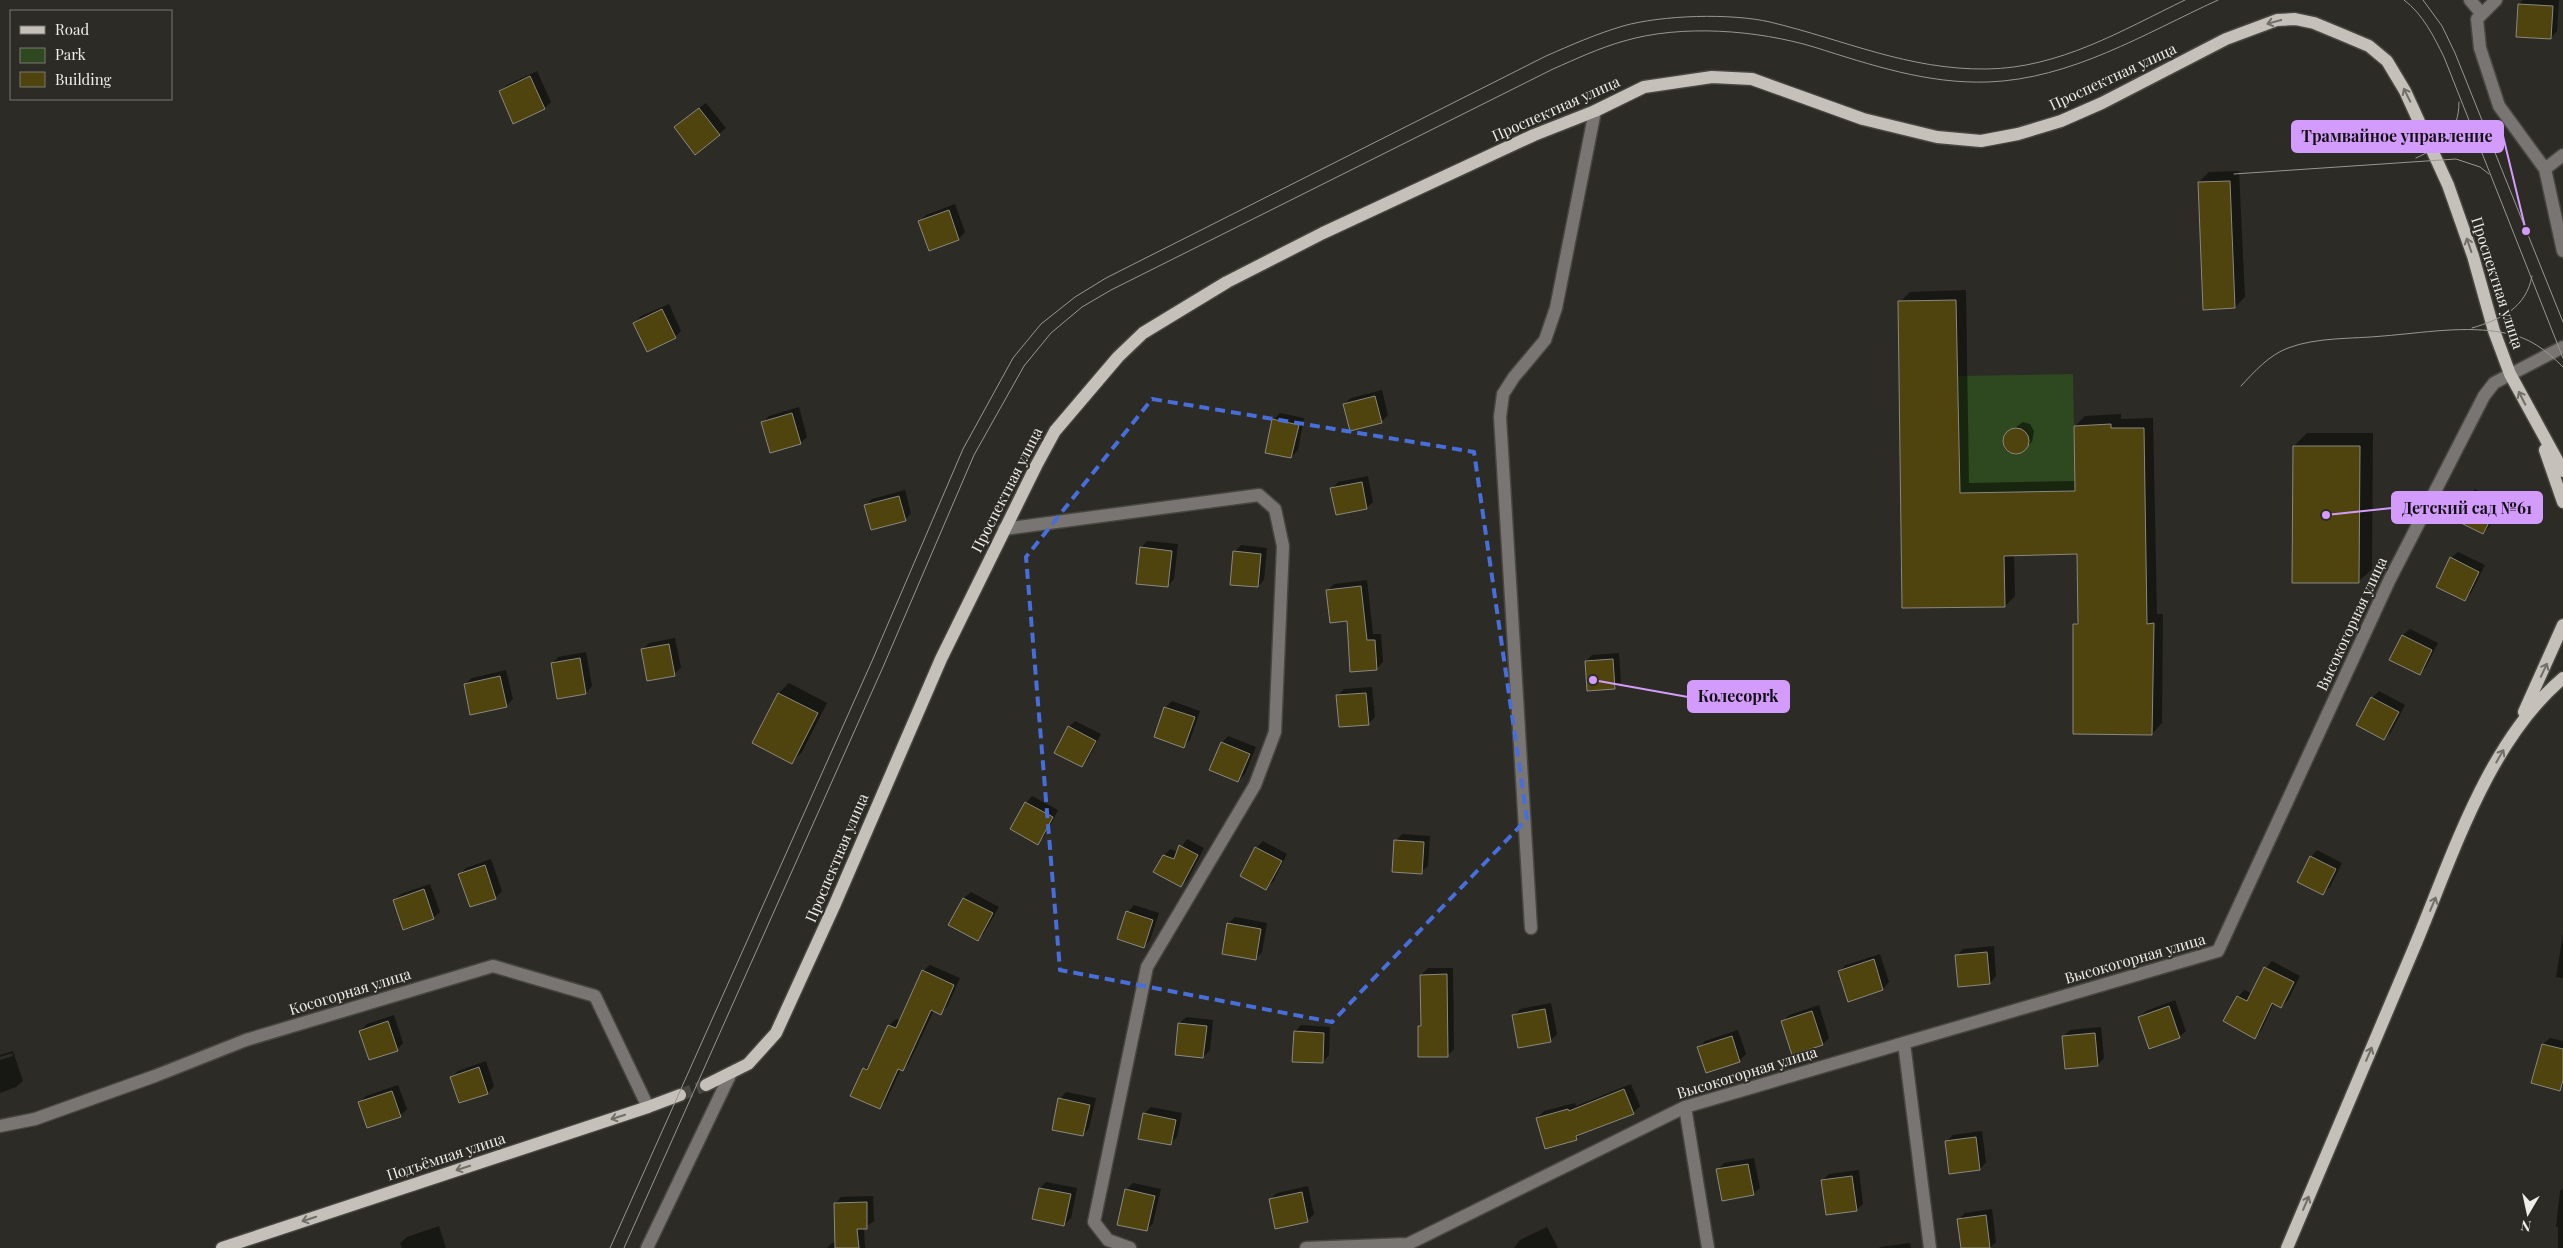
<svg xmlns="http://www.w3.org/2000/svg" width="2563" height="1248" font-family="'Playfair Display',serif">
<rect width="100%" height="100%" fill="#2c2b25"/>
<!-- green -->
<path fill="#2e481f" fill-rule="evenodd" d="M2073,374l2,117 -115,2 -2,-117zM2012,429h8l8,9 -3,12c-7,7 -16,5 -22,-3l2,-13z"/>
<!-- shadow -->
<path fill="#0007" d="M2523,0h36l-2,31 -6,7 -32,-34z
M537,71l14,31 -6,6 -45,-17 7,-6z
M706,103l20,25 -7,6 -37,-13z
M2239,171l6,126 -10,10 -36,-125 10,-10z
M955,204l10,28 -6,7 -29,11 -10,-29 6,-6z
M1966,290l3,193 107,-2 -1,-55 10,-10 36,-2v5l32,-1 4,196h6l-1,109 -10,11 -78,-109 5,-5v-67l-65,2 1,41 -10,10 -101,1 -4,-305 10,-10z
M669,304l12,27 -6,6 -40,-14 6,-7z
M1382,390l6,25 -6,6 -38,-17 7,-6z
M799,407l8,30 -7,6 -37,-21 6,-6z
M1280,413l24,5 -6,32 -7,7 -18,-37z
M2023,422l7,2 4,7 -2,11 -14,11 -11,-4 -3,-7 2,-8z
M2307,433h66l-1,136 -14,13 -64,-136z
M1368,476l5,26 -7,6 -34,-19 6,-7z
M2475,489l26,13 -11,24 -7,7 -15,-37z
M905,490l6,23 -6,7 -40,-14 7,-7z
M1147,541l31,3 -4,35 -7,7 -26,-38z
M1241,545l26,3 -3,32 -6,6 -23,-34z
M2458,552l27,13 -14,28 -7,7 -13,-42z
M1367,580l6,54h8l2,28 -6,6 -49,-78 6,-6z
M2410,629l28,14 -12,24 -7,7 -28,-14 12,-25z
M675,638l6,30 -7,6 -32,-24 7,-7z
M586,652l6,34 -6,7 -28,4 -6,-33 6,-7z
M1619,653l2,29 -7,6 -28,-27 6,-6z
M506,670l7,29 -7,7 -41,-22 7,-6z
M789,683l38,20 -25,49 -10,10 -38,-19 25,-50z
M1372,687l3,30 -7,7 -31,-28 7,-7z
M2379,691l26,14 -14,27 -7,7 -12,-41z
M1172,701l28,10 -10,29 -6,6 -19,-38z
M1075,721l26,13 -13,25 -7,7 -12,-39z
M1228,736l28,11 -11,27 -7,7 -16,-38z
M1032,796l26,14 -14,27 -6,6 -12,-40z
M1402,834l28,2 -2,30 -7,6 -25,-31z
M1187,839l17,9 -16,31 -7,6 -17,-29 6,-7 8,3z
M1263,841l24,13 -14,28 -7,6 -10,-40z
M2317,850l25,13 -12,24 -7,6 -12,-36z
M491,859l11,32 -7,7 -35,-24 6,-6z
M430,884l10,28 -7,6 -39,-18 7,-6z
M971,892l28,15 -15,26 -6,7 -28,-15 14,-27z
M1134,905l25,8 -9,27 -6,7 -16,-35z
M1235,917l32,6 -5,29 -6,6 -28,-34z
M2563,934v44l-7,-1z
M1994,946l2,30 -6,7 -33,-27 6,-7z
M1880,954l9,28 -6,7 -44,-18 7,-6z
M2272,961l28,15 -12,24 -7,7 -7,-4 -13,28 -7,6 -29,-16 13,-25 7,-6 7,4 14,-26z
M930,965l30,13 -13,29 -7,6 -6,-3 -25,53 -6,7 -2,-1 -15,32 -6,6 -16,-38 8,-6 17,-38 7,-6 5,2 22,-50z
M1428,968h25l1,81 -7,7 -28,-29 3,-4 -1,-48z
M2175,1000l11,31 -7,6 -40,-20 7,-6z
M1551,1003l6,31 -6,6 -37,-24 6,-7z
M1819,1005l10,33 -6,6 -41,-22 7,-7z
M394,1015l9,28 -6,7 -37,-19 7,-7z
M1186,1017l27,3 -3,30 -7,7 -24,-33z
M1301,1025l29,2 -1,28 -6,7 -28,-30z
M2101,1027l3,31 -6,7 -35,-28 7,-7z
M1738,1030l8,24 -7,7 -40,-14 6,-6z
M2550,1038l13,3v45l-3,3 -27,-6 10,-39z
M13,1051l10,30 -7,6 -16,6v-33l13,-4 -1,-3 -12,4v-2z
M486,1061l8,25 -6,7 -28,9 -8,-25 6,-6z
M1631,1084l9,22 -7,7 -51,20 -5,5 -40,-20 7,-7 31,-8 1,3z
M398,1085l9,24 -7,7 -40,-14 6,-6z
M1066,1092l30,6 -7,30 -6,7 -23,-36z
M1151,1107l31,6 -5,24 -7,7 -26,-30z
M1982,1131l4,31 -6,7 -34,-27 7,-7z
M1754,1158l6,30 -7,6 -35,-24 6,-7z
M1859,1170l4,34 -7,6 -34,-29 7,-7z
M1046,1182l31,6 -6,30 -7,7 -30,-7 6,-30z
M1133,1183l28,6 -8,34 -6,7 -21,-40z
M1308,1186l6,28 -6,6 -32,7 -6,-28 7,-6z
M2563,1188v60h-5v-21h-2l4,-36z
M873,1196l1,25 -10,7 1,20h-38l5,-5 4,-1 -1,-38 6,-7z
M1992,1209l4,33 -6,6h-28l-3,-29 6,-6z
M439,1226l7,22h-44l-2,-5 7,-6z
M1547,1227l11,21h-44l6,-8z
M1910,1243l1,5h-32l1,-1z"/>
<!-- building -->
<path fill="#4f430e" stroke="#8a8881" d="M2518,4l35,2 -2,33 -35,-2z
M530,76l15,33 -32,15 -14,-33z
M699,108l21,27 -25,20 -21,-28z
M2230,181l5,127 -32,2 -5,-128z
M949,210l10,30 -30,11 -11,-30z
M1956,300l4,193 115,-2 -1,-65 37,-2v4h33l3,196 7,-1 -2,112 -79,-1v-110h5l-1,-70 -73,2 1,51 -103,1 -4,-307z
M662,309l14,29 -29,14 -14,-29z
M1375,396l7,27 -32,8 -7,-27z
M792,413l9,31 -31,9 -9,-31z
M1272,419l27,6 -8,33 -26,-5z
M2003 441a13 13 0 1 1 26 0a13 13 0 1 1-26 0Z
M2293,446h67l-1,137h-67z
M1362,482l5,27 -31,6 -6,-27z
M2467,495l29,14 -13,25 -28,-14z
M899,496l7,25 -35,9 -7,-25z
M1140,547l32,4 -4,36 -32,-3z
M1233,551l28,3 -3,33 -28,-2z
M2450,557l29,15 -14,29 -29,-14z
M1361,586l6,54h8l2,30 -27,2 -3,-51 -17,2 -4,-33z
M2402,635l30,15 -12,25 -31,-15z
M669,644l6,32 -28,5 -6,-32z
M580,658l6,36 -29,5 -6,-36z
M1613,659l2,30 -28,2 -2,-30z
M500,676l7,31 -37,8 -6,-31z
M778,693l40,20 -26,51 -40,-21z
M1366,693l3,32 -30,2 -3,-32z
M2371,697l28,15 -15,28 -28,-15z
M1164,707l31,10 -11,31 -30,-11z
M1068,726l28,15 -14,26 -28,-14z
M1221,742l29,12 -12,28 -29,-12z
M1025,802l28,15 -15,28 -28,-16z
M1394,840l30,2 -2,32 -30,-2z
M1179,845l19,10 -17,32 -28,-15 10,-17 11,4z
M1255,847l27,14 -16,29 -26,-14z
M2310,856l26,13 -13,26 -26,-13z
M485,865l11,34 -26,8 -12,-33z
M424,889l10,30 -31,11 -10,-30z
M963,898l30,15 -15,28 -30,-16z
M1126,911l27,9 -9,28 -27,-9z
M1227,923l34,6 -5,31 -34,-6z
M1987,952l3,32 -32,3 -3,-32z
M1874,959l9,31 -35,12 -10,-31z
M2264,967l30,15 -13,26 -9,-5 -17,36 -32,-18 14,-25 10,5z
M922,970l32,15 -13,30 -10,-5 -28,61 -5,-2 -18,40 -30,-13 13,-28 4,2 21,-45 8,3z
M1447,974l1,83h-30v-31h3l-1,-51z
M2169,1006l11,32 -31,11 -11,-32z
M1545,1009l6,33 -33,6 -6,-33z
M1812,1011l11,34 -31,10 -11,-34z
M388,1021l10,30 -29,9 -10,-29z
M1178,1023l29,3 -4,32 -28,-3z
M1294,1031l30,2 -1,30 -31,-1z
M2095,1033l3,33 -33,3 -3,-33z
M1732,1036l8,26 -34,11 -9,-26z
M2542,1044l21,5v31l-3,11 -29,-8z
M479,1067l9,27 -29,9 -9,-26z
M1624,1089l10,25 -58,22 1,4 -32,9 -9,-31 32,-9 1,2z
M392,1091l9,26 -34,11 -9,-26z
M1058,1098l32,7 -7,31 -31,-6z
M1143,1113l33,7 -5,25 -33,-6z
M1976,1137l4,33 -31,4 -4,-33z
M1748,1164l6,31 -32,6 -6,-32z
M1852,1176l5,35 -31,4 -5,-35z
M1039,1188l32,6 -7,32 -32,-7z
M1125,1189l30,7 -8,35 -30,-6z
M1302,1192l6,30 -33,7 -6,-30z
M867,1202v27h-10l2,19h-24l-1,-45z
M1986,1215l4,33h-29l-4,-29z"/>
<g fill="none" stroke-linecap="round" stroke-linejoin="round">
<!-- major-tunnel -->
<path stroke="#494842" stroke-width="12" stroke-dasharray="12 6" stroke-linecap="butt" d="M680,1095l26,-10"/>
<defs>
<path id="minor" d="M2470,0l11,13
M2496,0l-19,19 3,29 19,58 46,63 18,82
M2545,169l18,-14
M1004,529l255,-34 16,14 8,37 -8,186 -20,53 -108,182 -53,255 14,18 22,8
M1531,928l-31,-511 3,-23 11,-17 31,-37 11,-32 39,-197
M1904,1043l26,205
M1685,1107l23,141
M0,1126l35,-7 120,-43 91,-36 247,-74 102,30 53,111
M647,1248l84,-175
M1306,1248l101,-4
M1400,1248l285,-141 533,-156 171,-370 95,-185 10,-13 69,-36"/>
<path id="major" d="M2545,450l18,52
M2524,712l39,-87
M706,1085l42,-21 28,-31 59,-129 106,-245 95,-193 19,-35 63,-74 25,-24 84,-51 96,-49 211,-98 61,-24 49,-24 68,-10 40,2 111,40 74,18 44,4 37,-7 43,-13 41,-18 124,-64 51,-19 18,-1 19,4 29,12 26,11 18,15 18,30 43,94 25,71 21,75 16,43 53,97
M222,1248l426,-141 32,-12
M2287,1248c42,-100 85,-200 127,-300 38,-90 73,-206 149,-270"/>
</defs>
<!-- minor casing -->
<use href="#minor" stroke="#474640" stroke-width="15"/>
<!-- major casing -->
<use href="#major" stroke="#474640" stroke-width="15"/>
<!-- minor -->
<use href="#minor" stroke="#787573" stroke-width="12"/>
<!-- major -->
<use href="#major" stroke="#c6c0bb" stroke-width="12"/>
<!-- tram -->
<path stroke="#989792" stroke-width="1" d="M2404,0c19,14 30,37 40,57l119,301
M2423,0l19,26 13,27 108,269
M2416,158c26,-12 43,-25 43,-56
M2234,174l222,-15 24,8 9,7
M2472,328c30,-9 54,-20 60,-52
M2241,386c13,-14 28,-31 47,-38 29,-11 64,-9 95,-12 39,-3 83,-11 122,-3 24,4 41,17 58,34
M610,1248l262,-587 91,-212 50,-91 28,-34 34,-27 31,-19 440,-222c25,-11 50,-22 77,-30 39,-11 108,-13 147,-4 75,18 138,48 217,47 72,-1 134,-38 198,-69
M624,1248l259,-581 91,-212 50,-89 27,-33 31,-26 29,-17 442,-221c23,-10 46,-21 71,-28 58,-17 133,-11 190,6 57,18 113,37 174,35 83,-3 156,-48 230,-82"/>
</g>
<!-- one-way arrows -->
<defs><path id="oneway-shaft" d="M-6 0H5M1.5-3L5.5 0L1.5 3" fill="none" stroke-width="1.6" stroke-linecap="round" stroke-linejoin="round" transform="scale(1.25)"/></defs>
<g stroke="#716e68">
<use href="#oneway-shaft" transform="translate(2274 22) rotate(165)"/>
<use href="#oneway-shaft" transform="translate(2407 95) rotate(-117)"/>
<use href="#oneway-shaft" transform="translate(2469 245) rotate(-109)"/>
<use href="#oneway-shaft" transform="translate(2522 398) rotate(-117)"/>
<use href="#oneway-shaft" transform="translate(2544 670) rotate(-65)"/>
<use href="#oneway-shaft" transform="translate(2500 756) rotate(-60)"/>
<use href="#oneway-shaft" transform="translate(2433 904) rotate(-67)"/>
<use href="#oneway-shaft" transform="translate(2369 1054) rotate(-67)"/>
<use href="#oneway-shaft" transform="translate(618 1117) rotate(162)"/>
<use href="#oneway-shaft" transform="translate(463 1168) rotate(162)"/>
<use href="#oneway-shaft" transform="translate(2306 1203) rotate(-67)"/>
<use href="#oneway-shaft" transform="translate(309 1219) rotate(162)"/>
</g>
<!-- marked area -->
<path fill="none" stroke="#476edb" stroke-width="4" stroke-dasharray="10 6" stroke-linejoin="round" d="M1152,399l322,53 53,367 -195,203 -272,-52 -34,-413z"/>
<g text-anchor="middle" stroke-width="4" stroke-linejoin="round" paint-order="stroke">
<!-- street labels -->
<g font-size="15" fill="#eeede9" stroke="#2c2b25">
<text transform="translate(2113 77) rotate(-25)" y="5">Проспектная улица</text>
<text transform="translate(1556 109) rotate(-24)" y="5">Проспектная улица</text>
<text transform="translate(2497 283) rotate(72)" y="5">Проспектная улица</text>
<text transform="translate(1007 490) rotate(-63)" y="5">Проспектная улица</text>
<text transform="translate(2352 624) rotate(-65)" y="5">Высокогорная улица</text>
<text transform="translate(837 858) rotate(-67)" y="5">Проспектная улица</text>
<text transform="translate(2135 959) rotate(-16)" y="5">Высокогорная улица</text>
<text transform="translate(350 992) rotate(-17)" y="5">Косогорная улица</text>
<text transform="translate(1747 1073) rotate(-17)" y="5">Высокогорная улица</text>
<text transform="translate(446 1157) rotate(-18)" y="5">Подъёмная улица</text>
</g>
</g>
<!-- callouts -->
<path fill="none" stroke="#d39cfc" stroke-width="2" d="M2526 231L2503 136M2326 515L2392 508M1593 680L1688 697"/>
<g fill="#d39cfc" stroke="#2c2b25" stroke-width="2">
<circle cx="2526" cy="231" r="5"/>
<circle cx="2326" cy="515" r="5"/>
<circle cx="1593" cy="680" r="5"/>
</g>
<g fill="#d39cfc" stroke="#d39cfc" stroke-width="2">
<rect x="2292" y="121" width="211" height="31" rx="5"/>
<rect x="2392" y="492" width="150" height="31" rx="5"/>
<rect x="1688" y="681" width="101" height="31" rx="5"/>
</g>
<g font-size="16" text-anchor="middle" font-weight="bold" fill="#111">
<text x="2397" y="142">Трамвайное управление</text>
<text x="2467" y="514">Детский сад №61</text>
<text x="1738" y="702">Колесоprk</text>
</g>
<!-- legend -->
<rect x="10" y="10" width="162" height="90" fill="#2c2b25" stroke="#7a7973"/>
<rect x="20" y="26" width="25" height="8" fill="#c6c0bb" stroke="#7a7973"/>
<text x="55" y="35" font-size="15" fill="#eeede9">Road</text>
<rect x="20" y="48" width="25" height="15" fill="#2e481f" stroke="#7a7973"/>
<text x="55" y="60" font-size="15" fill="#eeede9">Park</text>
<rect x="20" y="72" width="25" height="15" fill="#4f430e" stroke="#7a7973"/>
<text x="55" y="85" font-size="15" fill="#eeede9">Building</text>
<!-- north arrow -->
<g transform="translate(2528 1213) rotate(189)" stroke="#2c2b25" stroke-width="4" paint-order="stroke">
<path d="M0-4L9 19L0 12L-9 19Z" fill="#eeede9"/>
<text y="-8" font-size="14" font-weight="bold" text-anchor="middle" fill="#eeede9">N</text>
</g>
</svg>
